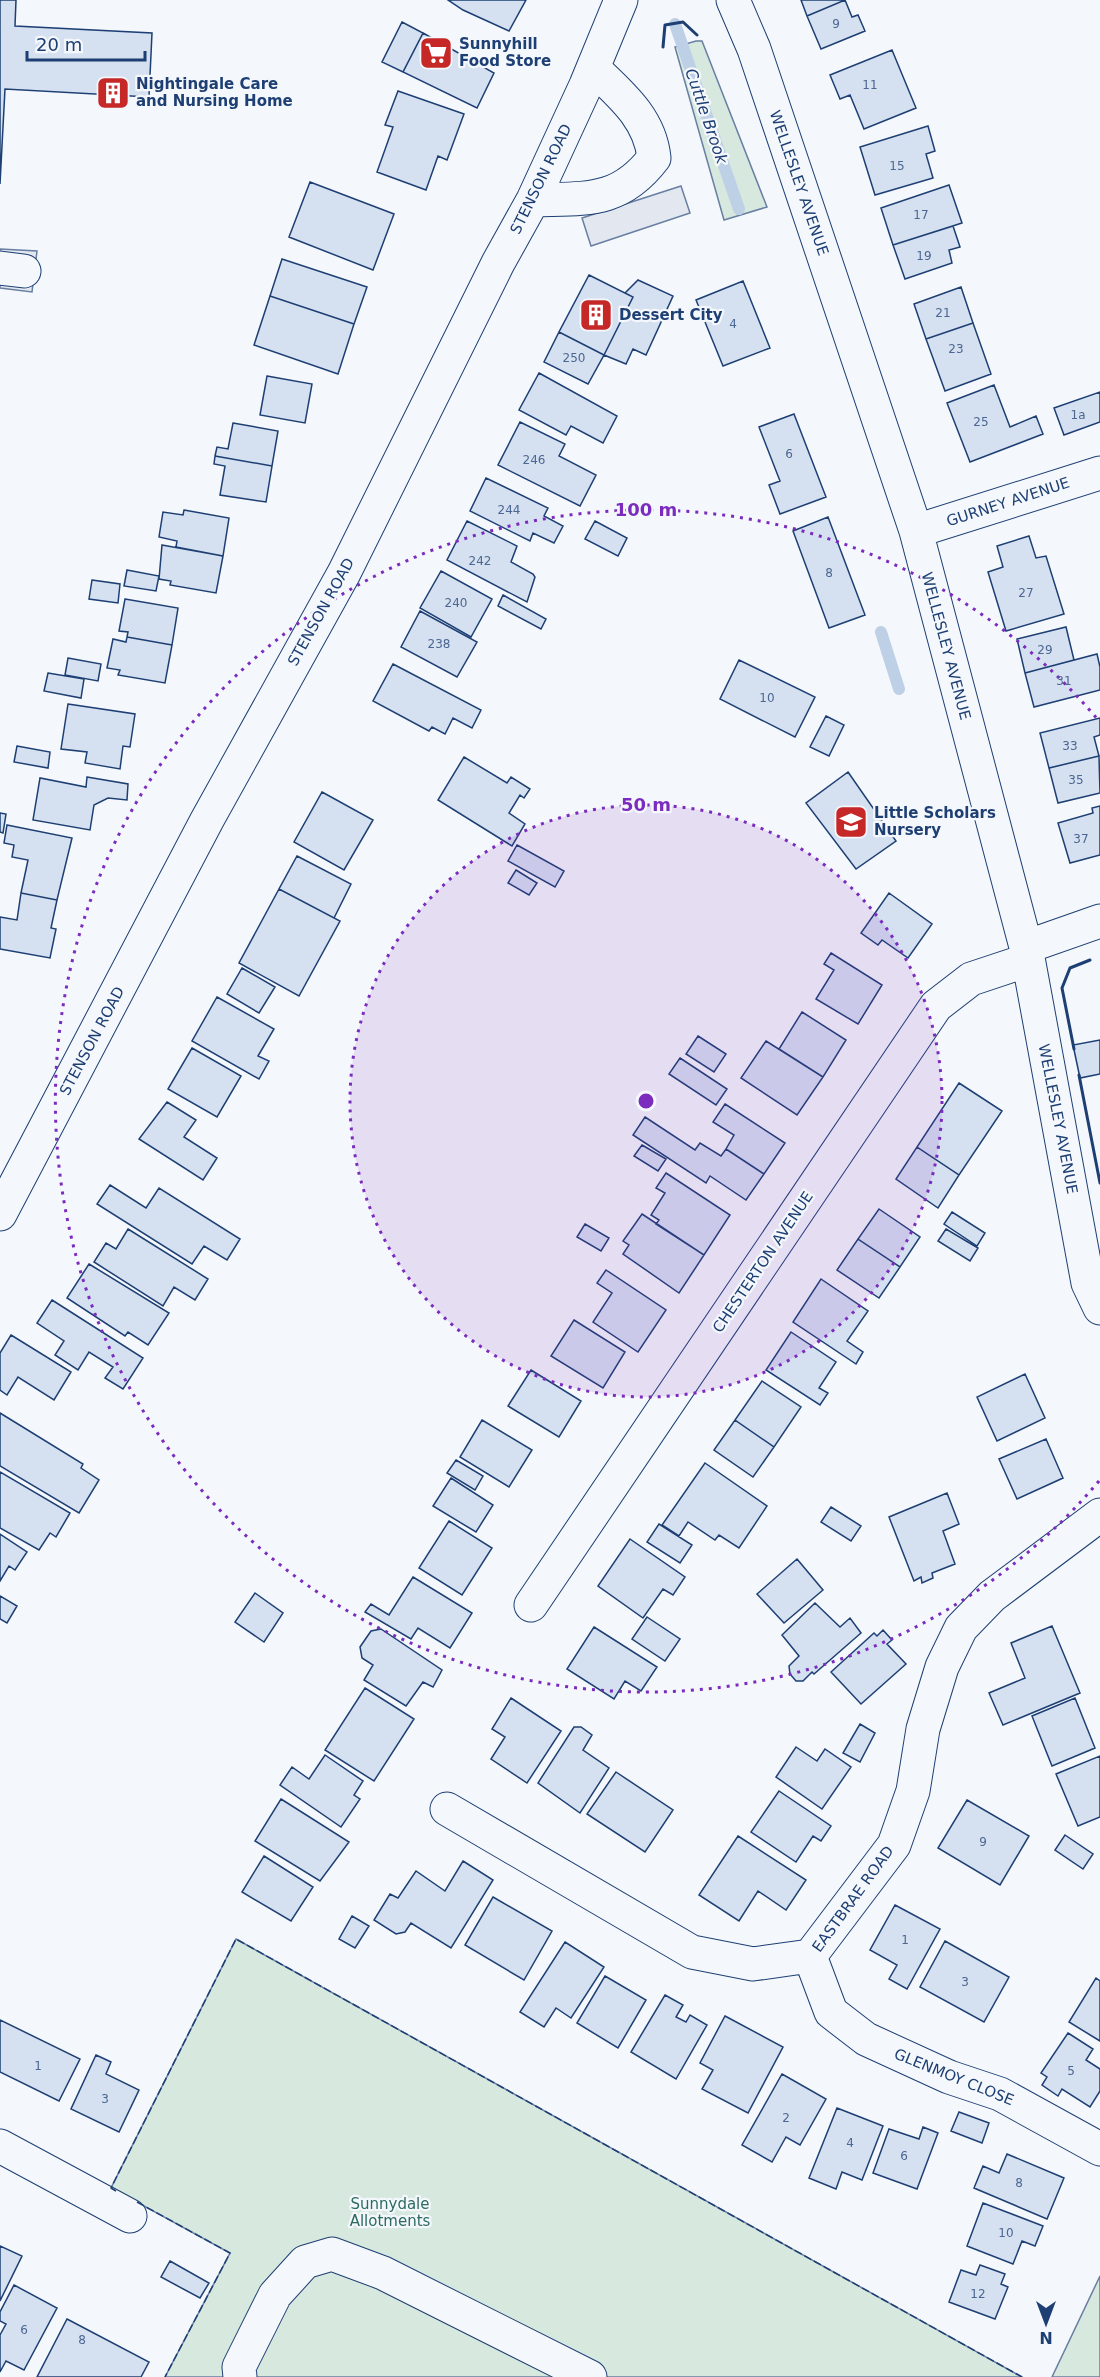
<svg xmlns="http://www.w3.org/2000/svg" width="1100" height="2377" font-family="'DejaVu Sans',sans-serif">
<rect width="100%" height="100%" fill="#f4f7fb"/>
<!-- green -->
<path fill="#d7e8df" stroke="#687fa3" stroke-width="1.5" d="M696,41h6l65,166 -43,13 -49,-173z
M236,1939l786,438h-857l65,-124 -119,-65z
M1100,2276v101h-48z"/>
<!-- parking -->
<path fill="#e3e8f0" stroke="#687fa3" stroke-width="1.5" d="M681,186l9,27 -99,33 -9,-28z
M0,249l37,2 -5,41 -32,-4z"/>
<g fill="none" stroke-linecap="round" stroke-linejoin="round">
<!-- stream -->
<path stroke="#bed0e5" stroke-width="12" d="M675,24l64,185
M881,632l18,57"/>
</g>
<!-- building -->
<path fill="#d5e0f0" stroke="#1d3f73" stroke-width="1.5" d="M0,0h16l-1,26 137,7 -3,64 -144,-8 -5,95z
M448,0h78l-17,31 -46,-21z
M801,0h44l-38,16z
M845,0l7,17 6,-2 7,16 -44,18 -14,-33z
M402,22l21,11 -20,39 -21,-10z
M423,33l71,40 -17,35 -74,-36z
M892,50l24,58 -52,21 -14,-34 -10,4 -10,-24z
M398,91l66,23 -17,46 -9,-4 -12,34 -49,-18 16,-45 -8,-2z
M928,126l7,25 -9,3 7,24 -58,17 -15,-48z
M310,182l84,32 -21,56 -84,-33z
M949,185l13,38 -69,22 -12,-37z
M953,226l7,21 -11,3 3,13 -47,16 -12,-34z
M282,259l85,28 -13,37 -84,-28z
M589,275l44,22 -29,58 -45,-23z
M638,280l35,16 -27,59 -13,-6 -7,15 -22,-9 29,-58 -8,-4z
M743,281l27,67 -47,18 -27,-66z
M961,287l12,36 -47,16 -12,-35z
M270,296l84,28 -16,50 -84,-29z
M973,323l18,51 -46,17 -19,-52z
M559,332l45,23 -16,29 -44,-22z
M539,373l78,43 -14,27 -32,-17 -5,9 -47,-25z
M267,376l45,8 -7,39 -45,-8z
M994,385l16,42 26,-11 7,18 -73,28 -23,-59z
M1100,392v30l-36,13 -10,-27z
M794,414l32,83 -46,17 -11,-29 11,-4 -21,-54z
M520,422l45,22 -6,12 37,19 -16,31 -82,-41z
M233,423l45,8 -6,35 -57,-10 2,-9 11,2z
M215,456l57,10 -6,36 -46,-7 5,-29 -11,-2z
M486,478l62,30 -4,8 19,10 -9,17 -21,-10 -3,8 -60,-30z
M184,510l45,8 -6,38 -47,-9 1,-6 -18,-4 4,-25 20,3z
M828,517l37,98 -36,13 -36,-97z
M467,521l50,25 -6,16 22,12 2,3 -8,25 -80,-42z
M595,521l32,17 -9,18 -33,-17z
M1029,536l7,22 10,-2 18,58 -58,17 -18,-59 15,-5 -6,-21z
M162,545l61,11 -7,37 -46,-8 1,-4 -12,-2z
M127,570l32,6 -3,15 -32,-5z
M441,571l51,28 -21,38 -51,-29z
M92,580l28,4 -2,19 -29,-4z
M503,595l43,24 -5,10 -43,-23z
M125,599l53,9 -6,37 -45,-8 1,-5 -9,-1z
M420,611l57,31 -20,35 -56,-30z
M1066,627l8,33 -49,13 -8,-34z
M127,637l45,8 -7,38 -47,-8 2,-5 -13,-2 6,-29 13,3z
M1097,654l3,13v23l-66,17 -9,-34z
M68,658l33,6 -3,17 -33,-6z
M739,660l76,37 -20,40 -75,-38z
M393,664l88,46 -9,18 -19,-10 -8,16 -13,-7 -3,4 -56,-30z
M48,673l36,6 -3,19 -37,-7z
M68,704l67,10 -5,33 -7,-1 -3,23 -35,-6 2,-11 -26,-3z
M826,716l18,9 -15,31 -19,-9z
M1100,718v17l-6,2 5,19 -50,12 -9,-35z
M17,746l33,6 -2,16 -34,-6z
M1099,756l1,37 -42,10 -9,-35z
M464,757l43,26 4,-6 19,12 -6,9 -4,-3 -11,18 16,11 -13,22 -74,-46z
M848,772l48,69 -40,28 -50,-66z
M87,777l41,7 -1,16 -19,-2 -14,7 -4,25 -57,-10 7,-42 46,9z
M322,792l51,28 -29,50 -50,-28z
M1100,806v49l-30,8 -12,-40 35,-10 -1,-5z
M0,813l6,1 -3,19 -3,-1z
M7,825l65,13 -15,62 -36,-7 7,-33 -16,-3 2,-12 -10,-2z
M517,845l47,26 -9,16 -47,-26z
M297,856l54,28 -17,34 -55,-29z
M516,870l21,13 -8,12 -21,-12z
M279,889l61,32 -41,75 -60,-33z
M21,893l36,7 -6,28 5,1 -6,29 -50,-9v-32l17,3z
M889,893l43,31 -24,34 -26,-18 -4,5 -17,-12z
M831,953l51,32 -24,39 -42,-25 18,-29 -10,-6z
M242,968l33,19 -16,26 -32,-19z
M217,997l57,32 -16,27 11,5 -10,18 -67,-38z
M802,1012l44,28 -23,37 -44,-28z
M698,1036l28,18 -12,18 -28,-18z
M1100,1040v34l-20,4 -7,-33z
M766,1041l57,36 -26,38 -56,-37z
M192,1048l49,28 -24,41 -49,-28z
M680,1058l47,31 -11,16 -47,-31z
M959,1083l43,28 -43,64 -42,-28z
M167,1102l29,18 -12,17 33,21 -14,22 -64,-41z
M725,1104l60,39 -21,31 -38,-25 8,-14 -21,-13z
M645,1117l50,33 5,-7 21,13 5,-7 38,25 -18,26 -36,-24 -4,7 -73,-48z
M642,1145l24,14 -8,12 -24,-15z
M917,1147l42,28 -21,33 -42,-29z
M666,1173l64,42 -26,40 -48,-31 3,-4 -8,-5 14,-22 -9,-5z
M110,1185l36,23 13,-20 81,51 -13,21 -23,-14 -12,18 -95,-60z
M879,1209l41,28 -20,30 -42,-28z
M952,1212l33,21 -8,13 -33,-22z
M642,1214l62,41 -25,38 -56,-39 6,-9 -6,-4z
M585,1224l24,14 -8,13 -24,-14z
M128,1229l80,50 -13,21 -21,-13 -11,19 -69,-44 12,-19 10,6z
M946,1229l32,19 -8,13 -32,-20z
M858,1239l42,28 -21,31 -42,-28z
M89,1264l80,49 -21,32 -20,-13 -3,4 -58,-38z
M606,1270l60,40 -28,42 -45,-30 19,-29 -15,-10z
M821,1279l47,32 -21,30 16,11 -7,12 -63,-42z
M52,1300l91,58 -20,31 -18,-11 8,-11 -24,-15 -11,18 -23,-15 9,-14 -27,-18z
M574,1320l51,32 -22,36 -52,-32z
M791,1332l45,30 -17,26 9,5 -8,12 -54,-35z
M11,1335l60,37 -17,28 -36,-23 -11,18 -7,-5v-37z
M531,1370l50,31 -22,36 -51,-31z
M1025,1374l20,44 -48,23 -20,-44z
M762,1381l39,26 -27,40 -39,-27z
M0,1413l83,51 -2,4 18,12 -20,33 -79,-47z
M482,1420l50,30 -23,37 -49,-30z
M735,1420l39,27 -21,30 -39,-27z
M1046,1439l17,39 -46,21 -18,-40z
M456,1460l27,16 -8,14 -28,-17z
M705,1463l62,43 -28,42 -20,-13 -4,5 -27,-18 -9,14 -17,-11z
M0,1472l70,41 -14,24 -6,-4 -11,17 -39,-22z
M451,1478l42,27 -17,27 -43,-26z
M947,1493l12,31 -16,7 12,33 -23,9 1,5 -11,5 -1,-6 -7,4 -25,-64z
M831,1507l30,19 -10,15 -30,-19z
M449,1521l43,27 -30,47 -43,-27z
M659,1524l33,21 -12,18 -33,-21z
M0,1534l27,18 -12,18 -6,-4 -9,15z
M630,1539l55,38 -12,18 -10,-6 -20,29 -45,-32z
M797,1559l26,31 -39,33 -27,-29z
M413,1577l59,36 -22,35 -32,-20 -7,11 -46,-27 6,-8 18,11z
M255,1593l28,20 -19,29 -29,-20z
M0,1596l17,10 -10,17 -7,-4z
M815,1603l25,24 10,-9 11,15 -47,41 -2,-2 -9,9h-7l-6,-7 -1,-8 10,-10 -17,-21z
M647,1617l33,22 -15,22 -33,-22z
M1052,1626l28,67 -77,32 -14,-32 36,-15 -14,-35z
M594,1627l63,40 -16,24 -16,-10 -11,18 -47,-30z
M381,1629l61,41 -9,17 -10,-5 -17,24 -42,-26 9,-15 -11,-7 -2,-11 11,-16z
M883,1630l9,10 -5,4 19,20 -45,40 -30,-32 43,-39 3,3z
M365,1688l49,31 -40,62 -49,-31z
M511,1698l50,33 -34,52 -36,-24 14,-22 -13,-8z
M1075,1698l20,50 -43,18 -20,-50z
M860,1724l15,9 -15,29 -17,-9z
M574,1727h7l11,8 -9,15 26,18 -29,45 -42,-30z
M796,1747l21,14 8,-12 26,18 -29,42 -46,-32z
M325,1755l38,26 -9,14 6,4 -19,28 -61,-42 12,-18 17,12z
M1100,1756v61l-22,9 -22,-52z
M616,1772l57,38 -28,42 -58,-38z
M779,1791l52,35 -10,15 -8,-5 -17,26 -45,-30z
M281,1799l68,43 -29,39 -65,-40z
M967,1800l62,36 -29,49 -62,-37z
M1065,1835l28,19 -10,15 -28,-19z
M738,1836l68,44 -20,30 -28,-19 -19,30 -40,-26z
M264,1856l49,31 -22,34 -49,-29z
M463,1861l30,19 -42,68 -40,-25 -6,9 -9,2 -22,-14 16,-26 8,4 18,-27 29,20z
M493,1897l59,34 -28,49 -59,-35z
M895,1905l45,24 -33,60 -18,-10 8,-14 -27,-15z
M352,1916l17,10 -14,22 -16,-9z
M945,1941l64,36 -25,45 -64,-35z
M565,1942l39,25 -33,51 -15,-10 -12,19 -24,-15z
M605,1976l41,24 -28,48 -41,-25z
M1096,1978l4,3v60l-31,-19z
M665,1995l18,10 -7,12 10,5 4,-7 17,10 -31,54 -45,-27z
M725,2016l58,31 -35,66 -46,-24 11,-19 -13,-7z
M0,2020l80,39 -21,42 -59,-29z
M1068,2033l25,16 -7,11 14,9v22l-10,16 -28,-18 -4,7 -16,-11 5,-8 -6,-4z
M96,2055l15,7 -5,12 33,16 -20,42 -48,-23z
M782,2074l44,25 -26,46 -14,-8 -14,25 -30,-17z
M837,2108l46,18 -21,54 -20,-8 -6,17 -27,-11z
M959,2112l30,11 -7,20 -31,-12z
M923,2127l15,6 -21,56 -44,-16 16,-44 30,10z
M1007,2154l57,24 -17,41 -73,-31 9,-22 16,7z
M983,2203l60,23 -8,20 -13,-5 -9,23 -46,-18z
M0,2246l22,10 -22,45z
M170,2261l39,22 -9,15 -39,-21z
M980,2265l25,9 -4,10 7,3 -13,32 -46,-17 12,-32 15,5z
M14,2285l43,23 -33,62 -18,-9 -6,11v-37l6,-11 -6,-3v-9z
M67,2319l82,43 -8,15h-104z"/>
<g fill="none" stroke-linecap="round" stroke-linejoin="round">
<defs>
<path id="minor" d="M733,0l21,49 162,482 110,416 62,336 12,25
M533,200c52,-2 86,4 121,-42 -4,-40 -34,-64 -61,-90
M0,268l24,3
M916,531l184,-58
M1026,947l74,-26
M0,1214l207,-394 137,-247 154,-310 35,-63 53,-115 35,-85
M531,1605l405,-599 35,-27 57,-19
M447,1809l245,143 61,12 57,-8 84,-111 19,-54 10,-62 19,-62 19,-39 31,-32 108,-81
M810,1956l21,56 35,27 83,38 51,17 100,55
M0,2146l130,70
M240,2377l-1,-10 36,-72 30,-33 27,-8 51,19 207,104"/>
</defs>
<!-- minor casing -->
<use href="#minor" stroke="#1d3f73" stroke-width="35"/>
<!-- minor -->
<use href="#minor" stroke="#f4f7fb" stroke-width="33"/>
<!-- fence -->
<path stroke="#1d3f73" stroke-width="1.5" stroke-dasharray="8 3" stroke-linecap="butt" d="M116,2191l-5,-3 125,-249 786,438
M137,2202l93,51 -65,124"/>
<!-- wall -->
<path stroke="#1d3f73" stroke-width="3" d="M663,47l2,-22 18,-3 14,13
M1074,1049l-12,-61 8,-20 20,-8
M1079,1075l21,108"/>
</g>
<!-- distance rings -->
<circle cx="646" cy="1101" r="296" fill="#7b2cbf" fill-opacity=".12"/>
<g fill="none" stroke="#7b2cbf" stroke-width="3" stroke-dasharray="3 6">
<circle cx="646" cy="1101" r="296"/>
<path d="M1099 1481A591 591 0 1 1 1099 721"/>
</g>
<!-- icons -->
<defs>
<symbol id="supermarket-square" viewBox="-11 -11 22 22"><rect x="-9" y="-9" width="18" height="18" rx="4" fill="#c62828" stroke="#f4f7fb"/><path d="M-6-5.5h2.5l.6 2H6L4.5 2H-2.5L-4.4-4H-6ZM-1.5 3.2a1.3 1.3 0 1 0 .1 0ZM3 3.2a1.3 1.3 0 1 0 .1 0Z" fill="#fff"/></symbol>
<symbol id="building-square" viewBox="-11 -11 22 22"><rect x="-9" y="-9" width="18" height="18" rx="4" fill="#c62828" stroke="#f4f7fb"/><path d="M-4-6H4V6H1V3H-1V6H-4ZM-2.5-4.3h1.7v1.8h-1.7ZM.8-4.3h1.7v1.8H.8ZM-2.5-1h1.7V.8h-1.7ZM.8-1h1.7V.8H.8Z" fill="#fff"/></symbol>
<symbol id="school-square" viewBox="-11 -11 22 22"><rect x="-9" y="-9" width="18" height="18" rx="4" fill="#c62828" stroke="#f4f7fb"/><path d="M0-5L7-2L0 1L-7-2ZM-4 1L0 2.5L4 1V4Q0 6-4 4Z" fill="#fff"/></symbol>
</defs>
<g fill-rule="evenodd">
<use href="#supermarket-square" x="417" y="34" width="38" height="38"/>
<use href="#building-square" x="94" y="74" width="38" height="38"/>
<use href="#building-square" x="577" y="296" width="38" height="38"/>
<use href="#school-square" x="832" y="803" width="38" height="38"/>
</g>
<g text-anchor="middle" stroke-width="4.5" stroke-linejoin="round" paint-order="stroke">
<!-- number labels -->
<g font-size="12" fill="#4b6792">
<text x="836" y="28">9</text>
<text x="870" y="89">11</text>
<text x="897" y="170">15</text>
<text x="921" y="219">17</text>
<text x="924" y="260">19</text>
<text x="943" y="317">21</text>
<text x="733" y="328">4</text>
<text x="956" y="353">23</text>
<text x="574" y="362">250</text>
<text x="1078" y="419">1a</text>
<text x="981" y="426">25</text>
<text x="789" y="458">6</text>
<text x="534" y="464">246</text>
<text x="509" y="514">244</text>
<text x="480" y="565">242</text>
<text x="829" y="577">8</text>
<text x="1026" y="597">27</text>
<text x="456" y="607">240</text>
<text x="439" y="648">238</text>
<text x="1045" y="654">29</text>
<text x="1064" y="685">31</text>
<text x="767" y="702">10</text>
<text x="1070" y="750">33</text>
<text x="1076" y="784">35</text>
<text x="1081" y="843">37</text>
<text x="983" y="1846">9</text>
<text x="905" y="1944">1</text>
<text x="965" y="1986">3</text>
<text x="38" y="2070">1</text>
<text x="1071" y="2075">5</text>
<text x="105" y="2103">3</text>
<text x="786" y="2122">2</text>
<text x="850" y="2147">4</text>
<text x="904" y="2160">6</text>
<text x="1019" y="2187">8</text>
<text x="1006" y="2237">10</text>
<text x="978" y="2298">12</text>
<text x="24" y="2334">6</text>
<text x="82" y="2344">8</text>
</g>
<!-- poi labels -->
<g font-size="15" font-weight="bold" fill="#1d3f73" stroke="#f4f7fb" text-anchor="start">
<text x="459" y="49">Sunnyhill<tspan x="459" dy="17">Food Store</tspan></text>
<text x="136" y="89">Nightingale Care<tspan x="136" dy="17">and Nursing Home</tspan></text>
<text x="619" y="320">Dessert City</text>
<text x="874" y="818">Little Scholars<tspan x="874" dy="17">Nursery</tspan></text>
</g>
<!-- street labels -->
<g font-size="15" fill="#1d3f73" stroke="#f4f7fb">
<text transform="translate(541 179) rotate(-64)" y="5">STENSON ROAD</text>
<text transform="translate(799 183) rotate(71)" y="5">WELLESLEY AVENUE</text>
<text transform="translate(1008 502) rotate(-18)" y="5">GURNEY AVENUE</text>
<text transform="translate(321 612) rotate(-61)" y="5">STENSON ROAD</text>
<text transform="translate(946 646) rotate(75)" y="5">WELLESLEY AVENUE</text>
<text transform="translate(92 1041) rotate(-62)" y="5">STENSON ROAD</text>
<text transform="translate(1058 1119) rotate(79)" y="5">WELLESLEY AVENUE</text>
<text transform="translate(763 1262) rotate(-56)" y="5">CHESTERTON AVENUE</text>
<text transform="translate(853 1899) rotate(-54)" y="5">EASTBRAE ROAD</text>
<text transform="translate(954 2077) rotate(22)" y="5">GLENMOY CLOSE</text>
</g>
<!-- park labels -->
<g font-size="15" fill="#2c6c60" stroke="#f4f7fb">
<text x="390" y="2209">Sunnydale<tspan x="390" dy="17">Allotments</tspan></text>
</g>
<!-- water labels -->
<g font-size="16" font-style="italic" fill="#1d3f73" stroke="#f4f7fb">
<text transform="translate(707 116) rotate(71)" y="6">Cuttle Brook</text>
</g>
</g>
<circle cx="646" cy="1101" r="9" fill="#7b2cbf" stroke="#f4f7fb" stroke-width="3"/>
<g font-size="18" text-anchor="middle" font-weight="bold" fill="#7b2cbf" stroke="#f4f7fb" stroke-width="4.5" stroke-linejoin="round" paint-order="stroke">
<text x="646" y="516">100 m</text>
<text x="646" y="811">50 m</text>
</g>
<!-- north arrow -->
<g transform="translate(1046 2323) rotate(180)" stroke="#f4f7fb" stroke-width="4.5" paint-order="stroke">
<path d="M0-4.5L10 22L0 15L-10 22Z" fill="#1d3f73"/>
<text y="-9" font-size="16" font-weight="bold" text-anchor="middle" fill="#1d3f73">N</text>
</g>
<!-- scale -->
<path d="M27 51v9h118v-9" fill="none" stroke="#1d3f73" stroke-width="3"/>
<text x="36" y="51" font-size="18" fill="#1d3f73" stroke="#f4f7fb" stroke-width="4.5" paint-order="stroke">20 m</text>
</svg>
